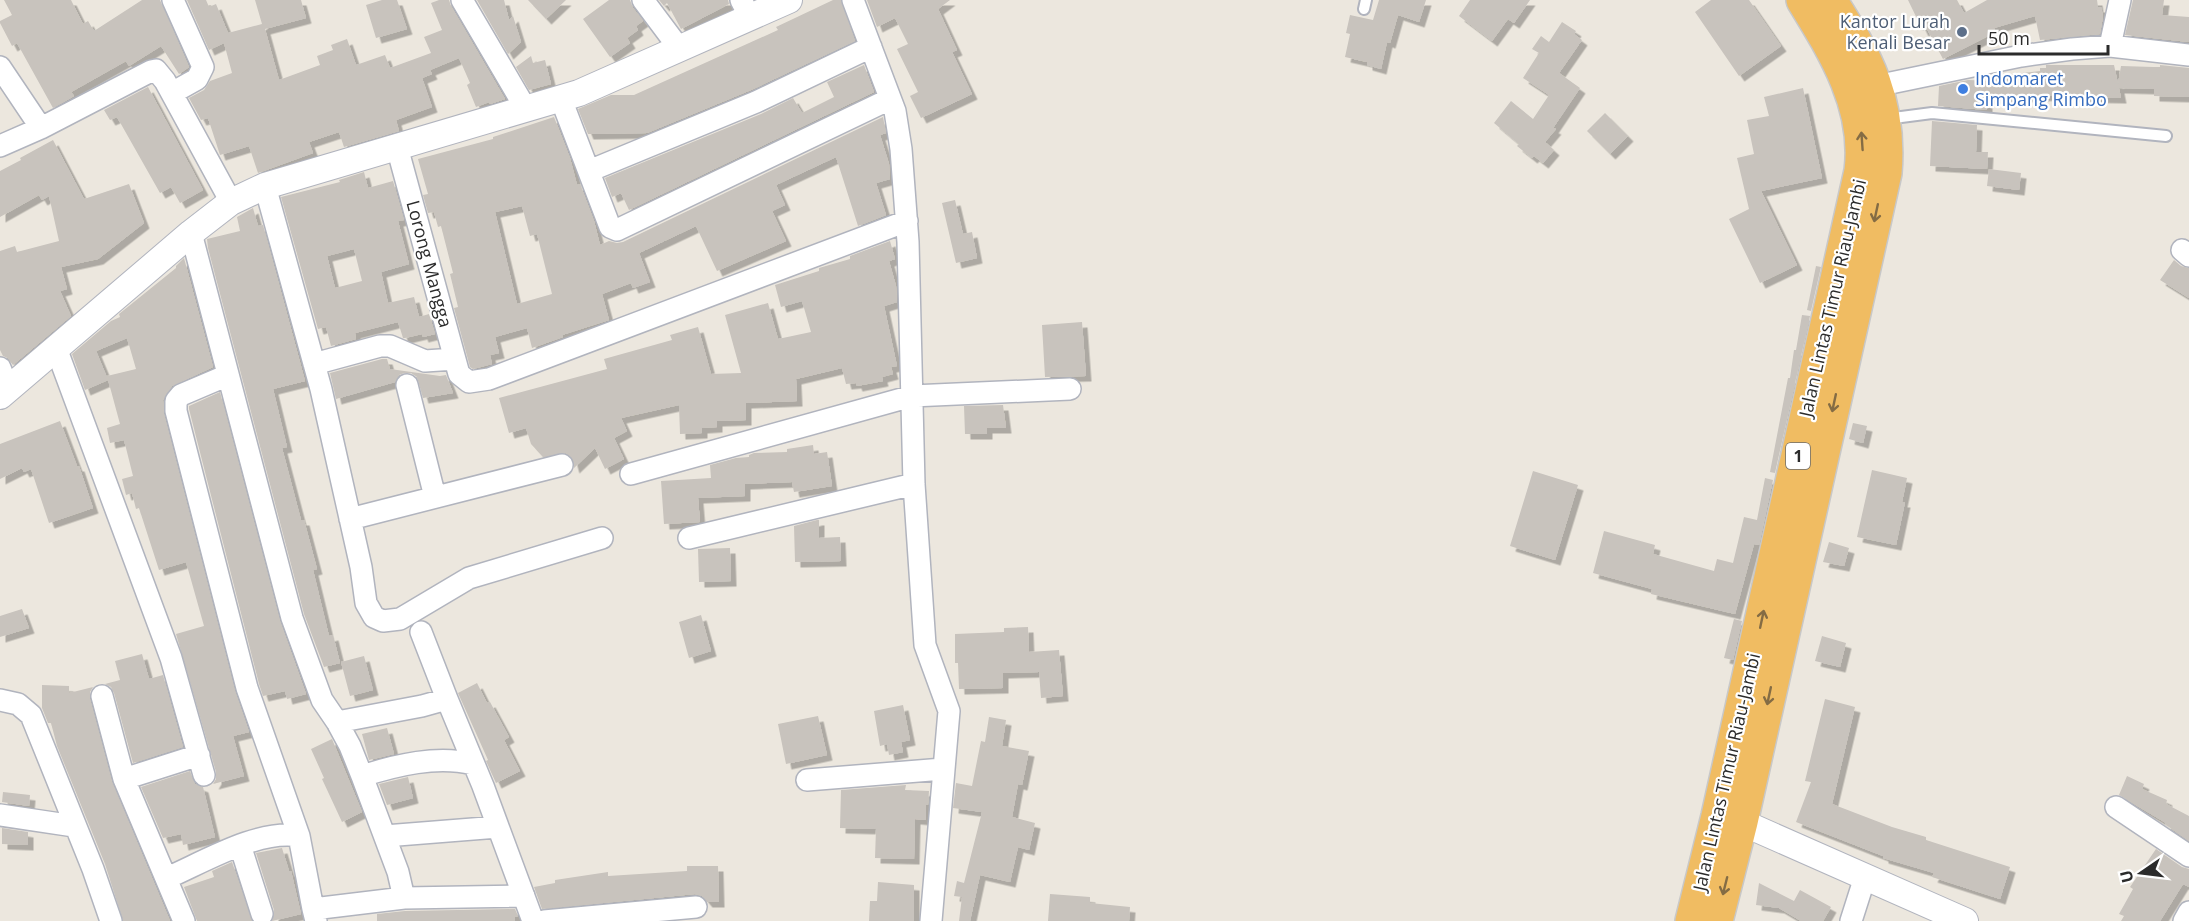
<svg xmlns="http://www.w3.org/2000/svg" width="2189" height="921" font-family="'Open Sans',sans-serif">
<defs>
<filter id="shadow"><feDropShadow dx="5.5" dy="5.5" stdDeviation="0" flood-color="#0004"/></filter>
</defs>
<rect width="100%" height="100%" fill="#ece7de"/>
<!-- building -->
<path fill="#c8c3bd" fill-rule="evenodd" filter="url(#shadow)" d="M4,0h67l12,24 5,-3 6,10 48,-31h18l29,67 -10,7 -18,-28 -32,20 -3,-5 -55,31 3,4 -21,12 -36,-65 -5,3 -12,-23v-2l12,-6z
M187,0h19l3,7 7,-3 12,29 34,-9 -7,-24h46l5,18 -41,11 14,51 41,-15 -3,-9 16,-6 -2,-5 16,-6 9,26 29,-10 5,13 41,-15 -7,-16 18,-7 -11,-27 8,-3h10l2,6 54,93 -15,5 -1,-2 -13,5 -9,-22 3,-2 -11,-25 -29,12 2,4 -10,4 10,29 -36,13 3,11 -55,16 -5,-15 -30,10 4,11 -55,20 -9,-27 -29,9 -12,-37 -7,2 -12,-22 15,-8 6,-9 22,-8 -8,-30 -15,7z
M382,0h15l10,29 -31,9 -10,-33z
M477,0h27l5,20 4,-4 8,26 -13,12z
M528,0h38l-20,19z
M609,0h21l3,8 10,13 -7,5 2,4 -11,8 3,5 -20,14 -27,-38z
M659,0h69l1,4 -48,25 -14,-26 -3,3z
M833,0h8l14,41 -104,49 -104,43 -59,1 -10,-25 33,-14h23l144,-65 -2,-3z
M867,0h83l-12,9 19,41 -5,2 20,42 -51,24 -11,-22 8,-4 -21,-43 11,-5 -13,-26 -18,9z
M1379,0h47l-7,22 -21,-7 -8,28 -3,-1 -6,27 -14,-4v-3l-22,-5 5,-23 -4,-1 4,-18 23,5z
M1470,0h60l-16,23 -6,-4 -16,22 -33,-25z
M1711,0h38l32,46 -42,30 -44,-64z
M1908,0h49l7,13 23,-13h110l1,7h3l2,9 -3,18 -60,6 -5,-24 -41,12 2,4 -53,27 -16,-30 -4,2z
M2133,0h31l-2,15 27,2v25l-64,-7z
M1562,22l14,9 -2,3 8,6 -23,33 21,15 -27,40 3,1 -11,13 9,8 -11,13 -9,-7 -2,2 -15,-12 2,-2 -25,-21 17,-22 22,18 16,-24 -26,-17 16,-25 -7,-4 9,-13 8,6z
M531,56l2,7 12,-3 6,24 -22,6 -13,-23z
M864,65l10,27 -245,118 -8,-17 -9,4 -7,-19 156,-64 32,-16 9,15 32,-16 -7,-15z
M2046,65h68l4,19 3,-18 33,1h6v-2l29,3v29l-35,-1v-7l-35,-1 2,10 -49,-1v-3l-85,5v11l-49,-4 1,-20 29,-6 26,1v-5l46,-5v-3h6z
M148,87l55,103 -23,13 -9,-16 -11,6 -43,-76 -7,3 -6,-10z
M1803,88l19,90 -61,13 36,74 -37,18 -31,-64 20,-10 -12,-51 17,-4 -7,-34 22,-4 -5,-19z
M1605,113l23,23 -18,18 -23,-23z
M554,117l16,41 7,27 3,-1 14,37 6,24 9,-4 8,2 6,-1 260,-125 3,16 -6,2 9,29 1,15 -14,4 10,32 -28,11 -22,-69 -60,28 9,20 -13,6 14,30 -69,30 -21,-45 -57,27 11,29 -17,6 -2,-5 -29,11 7,26 -47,15 1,2 -31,11 -5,-20 -32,9 4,16 -9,2 2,9 -19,5 -3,-2 -16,-59 4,-1 -8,-33 3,-1 -12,-47 -3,1 -4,-15 -6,1 -5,-18 5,-1 -10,-35 75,-20v-2zM522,206l8,30 7,-2 15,60 -35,10 -22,-92z
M1932,121l45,4 -1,27h12l-1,17 -57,-3z
M53,140l31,59 45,-15 15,39 -46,36 -37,8 6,22 -7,2 11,25 -58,49 -5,-7 -5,-2 -3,-6v-99l15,-5 2,6 42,-11 -10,-45 -7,4 -3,-5 -39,22v-46l21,-11 -1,-2z
M1989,169l32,4 -2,17 -32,-4z
M364,172l4,16 25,-7 11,39 -6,1 11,43 -28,8 7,31 26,-6 5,20 10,-3 6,20 -12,3 -1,-3 -17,4h-2l-5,-16 -43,11 1,6 -25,7 -5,-19 -8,2 -37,-132 59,-15 -1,-2zM354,249l8,32 -27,7 -8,-32z
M955,200l8,34 9,-2 5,26 -21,5 -14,-60z
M253,208l5,18 5,-1 42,156 -32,8 14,58 -5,1 19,72h3l13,49 -4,1 16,66 4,-1 7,28 -16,4 -20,-53 -96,-366 -1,-9 33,-8 -3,-14z
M890,241l5,18 -6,2 7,25 1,16 -13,4 13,60 -6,1 2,7 -11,3 1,4 -26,5 -1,-3 -10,1 -4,-16 -46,11 1,22 -51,2v17l-29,1v6l-15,1v5l-22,1 -1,-29 -58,13 6,13 -13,7 10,21 -19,10 -10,-21 -21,20 -3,-11 -5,-4 -23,4 -12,-13 -5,-16 -17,5 -10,-35 108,-29 -3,-10 68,-19 -2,-5 28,-8 13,47 30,-1 -16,-58 43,-12 10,36 33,-7 -9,-31 -21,6 -6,-22 44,-14v-3l31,-9v-3z
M184,258l29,109 -41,19 -9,14 1,14 71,277 14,41 -16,4 11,40 -31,8 3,-5v-7l-40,-138 28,-8 -18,-64 -27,8 -20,-62 -3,1 -4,-16 -6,2 -4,-16 11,-3 -9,-36 -14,3 -3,-15 13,-4 -13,-48 29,-7 -9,-31 -31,13 12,29 -23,10 -13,-36 39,-33 9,-4 -1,-3 57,-46v-2z
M2174,260l7,6 8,2v30l-29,-18z
M1816,266l5,1 -10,44 -4,-1z
M1802,315l8,1 -35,157 -5,-1 18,-94h2l4,-28h2z
M1082,322l4,54 -41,1 -3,-52z
M382,359h5l3,10 50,7 6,-1 7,18 -30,5 -6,-21 -6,-4h-7l-5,2 -4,7 -59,17 -6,-26z
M220,392l60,229 26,73 -19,5 -2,-8 -22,5 -4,-12 -70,-275v-3z
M1003,405l3,23h-19v6h-22l-1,-28z
M60,421l17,45h2l14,42 -44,15 -18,-54 -7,3 -2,-4 -22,11v-35z
M1853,423l14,3 -4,17 -14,-4z
M813,445l1,9 13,-2 5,34 -38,6 -2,-10 -47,2v12l-47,2 2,24 -36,2 -3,-43 50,-3 -1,-13 26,-7 13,-1v-2l5,-2 33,-1v-3z
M1872,470l35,8 -5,24h3l-9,43 -39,-8z
M1533,471l45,14 -23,75 -45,-14z
M1765,478l8,2 -14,65 -5,-1 -19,70 -84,-20 1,-5 -59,-16 11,-42 51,14 -2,9 61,17 3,-12 16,4 11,-46 13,3z
M817,520h2v18l21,-1 1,24 -46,1 -1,-36z
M1829,542l20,6 -5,18 -21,-4z
M730,548l1,33 -32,1 -1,-33z
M22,609l7,19 -29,9v-21z
M701,615l10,36 -22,7 -10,-36z
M1734,619l8,2 -9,39 -9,-2z
M1028,627l1,25 30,-2 4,46 -22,2 -2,-26 -36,1v15l-44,1 -1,-26h-3v-29l49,-2v-4z
M1822,636l24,7 -6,24 -25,-6z
M142,654l7,25 14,-4 20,72 -50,16 -19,-70 -3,-6 -6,-3 15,-4 -5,-19z
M364,656l9,34 -23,6 -9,-34z
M477,683l10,20 3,-1 19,35 -5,3 16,31 -24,12 -10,-22 2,-1 -30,-67z
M42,685l27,1v7l24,-6 -3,5v7l22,83 58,139h-47l-18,-57 -48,-118 -6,-23h-3l-6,-15z
M1825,699l30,8 -23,97 60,23 34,10v3l84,27 -10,32 -68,-22 2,-4 -51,-15v-2l-87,-34 15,-40 -6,-1z
M903,705l7,35 -9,2 2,10 -14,3 -2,-11 -7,2 -6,-35z
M818,716l9,39 -41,9 -8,-40z
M989,717l17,3 -4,26 27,5 -7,34 -4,-1 -6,33 23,6 -6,27 -11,-3 -8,35 -30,-7 -10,46h-11l3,-24 -8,-1 3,-15 7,2 18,-71 -29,-4 3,-25 16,3 9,-45 4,1z
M387,728l7,26 -25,6 -7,-26z
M332,739l30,73 -20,10 -20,-43 2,-1 -13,-29z
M190,771l5,13 8,3 12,50 -32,8 -2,-11 -18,4 -22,-51z
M2127,776l17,8 -2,5 25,11 -1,4 23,12v25l-24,-17 1,-1 -47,-28z
M408,777l5,21 -26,7 -8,-21z
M906,785l-1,5 24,1 -1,14h-2v15l-11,-1 -1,40 -39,-1 1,-29 -36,-1 1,-38z
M3,792l27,3 -1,11 -27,-4z
M2,828l26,4v13l-26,-1z
M282,848l7,23h2l10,43 -29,7 2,-11 -18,-57z
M2156,849l26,18 7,2v18l-6,-3 -23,37h-39l3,-5 -5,-2 14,-25 -3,-2z
M232,862l20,59h-55l-13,-34 30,-10 -2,-6z
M687,866h31l1,36h-12l-5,-6 -7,-2 -153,15 -8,-22 21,-4v-3l53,-8v4l79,-5z
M878,882l36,3v36h-45l1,-20h7z
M1759,883l35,18 6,-11 31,17 -8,14h-22l-22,-13 -23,-3z
M1050,894l40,3v6l40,4 -1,14h-81z
M515,909l3,7 -3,1v4h-138v-7l28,-3z"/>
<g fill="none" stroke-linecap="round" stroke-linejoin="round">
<defs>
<path id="service" d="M1364,9l2,-9
M1886,119l46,-6 234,23"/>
<path id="minor" d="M462,0l64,109
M643,0l36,48
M741,0l9,17
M853,0l42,111 6,38 7,93 6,242 11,161 24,66 -18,210
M2110,46l10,-46
M0,67l41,61
M1865,91l11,-5 145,-30 51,-7 38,-3 79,9
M172,93l25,-14 6,-12 -30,-67
M561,99l49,128 7,3 273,-131
M0,146l41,-18 110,-57 5,-1 9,11 66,121
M397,147l62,227 10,8 20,-3 418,-158
M589,171l167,-69 115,-55
M265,186l56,203 40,178 5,36 8,14 9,4 17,-2 69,-41 133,-40
M191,233l101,385 30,82 15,22 13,24 12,30c35,-11 75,-21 111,-12
M2182,250l7,6
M56,348l115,310 33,117
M314,364l66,-18h10l35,15 30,-2
M0,368l9,22
M228,375l-47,20 -5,6v10l71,277 52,148
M407,385l28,112
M631,474l281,-78 158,-7
M350,519l212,-54
M689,538l225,-54
M421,632l26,67
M102,696l22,83 60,142
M0,700l18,4 13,11 62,154 18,52
M337,722l85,-16 25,-7 36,87 50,135
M362,776l36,96 6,26
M124,779l75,-24
M807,780l136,-11
M2116,807l73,49
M0,815l74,11
M385,836l113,-9
M240,845l22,69
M167,878c37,-16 91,-49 132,-42l14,73
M316,921l-3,-12 91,-11 120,-2
M544,921l152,-14
M1851,921l14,-44
M2184,921l5,-9"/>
<path id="tertiary" d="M0,396l191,-163 40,-31 34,-16 314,-93 210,-93
M1741,822l224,99"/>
<path id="trunk" d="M1692,921l26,-105 143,-645c8,-64 -26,-119 -58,-171
M1716,921l25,-99 144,-649c6,-71 -18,-115 -55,-173"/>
</defs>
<!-- service casing -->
<use href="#service" stroke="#b1b4be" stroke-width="14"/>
<!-- minor casing -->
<use href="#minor" stroke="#b1b4be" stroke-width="24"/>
<!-- tertiary casing -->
<use href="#tertiary" stroke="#b1b4be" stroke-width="28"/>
<!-- trunk casing -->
<use href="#trunk" stroke="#c8c8c8" stroke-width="36"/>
<!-- service -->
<use href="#service" stroke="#fff" stroke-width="10"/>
<!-- minor -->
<use href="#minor" stroke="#fff" stroke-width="21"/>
<!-- tertiary -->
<use href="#tertiary" stroke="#fff" stroke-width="26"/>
<!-- trunk -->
<use href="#trunk" stroke="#f0bc62" stroke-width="33"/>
</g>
<!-- one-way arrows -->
<defs><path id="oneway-shaft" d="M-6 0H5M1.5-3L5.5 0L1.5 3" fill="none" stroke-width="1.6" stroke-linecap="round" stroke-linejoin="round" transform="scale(1.5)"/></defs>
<g stroke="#846c44">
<use href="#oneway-shaft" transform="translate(1862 141) rotate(-94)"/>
<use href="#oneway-shaft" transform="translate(1876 213) rotate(102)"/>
<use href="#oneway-shaft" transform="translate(1834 403) rotate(102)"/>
<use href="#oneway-shaft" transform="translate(1762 619) rotate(-78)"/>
<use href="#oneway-shaft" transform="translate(1769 696) rotate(102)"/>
<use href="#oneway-shaft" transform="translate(1725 886) rotate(104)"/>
</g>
<!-- markers -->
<circle fill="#5c6f8a" stroke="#fff" stroke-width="2" cx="1962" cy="32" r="6"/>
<circle fill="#3f7fe0" stroke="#fff" stroke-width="2" cx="1963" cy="89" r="6"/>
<g text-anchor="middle" stroke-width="4.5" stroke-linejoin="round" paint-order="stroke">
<!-- shield labels -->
<rect fill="#fff" stroke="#6b6b6b" stroke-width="1.5" x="1786" y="443" width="24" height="26" rx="4.5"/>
<g font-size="16" font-weight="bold" fill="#2b2b2b">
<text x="1798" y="462">1</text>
</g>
<!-- service labels -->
<g font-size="18" fill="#4e5e75" stroke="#fff" text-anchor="end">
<text x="1950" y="28">Kantor Lurah<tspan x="1950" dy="21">Kenali Besar</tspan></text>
</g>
<!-- shop labels -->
<g font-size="18" fill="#366cbe" stroke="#fff" text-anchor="start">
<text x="1975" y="85">Indomaret<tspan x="1975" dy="21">Simpang Rimbo</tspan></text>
</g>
<!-- street labels -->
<g font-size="18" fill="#2b2b2b" stroke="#fff">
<text transform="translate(429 264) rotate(75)" y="6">Lorong Mangga</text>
<text transform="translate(1833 298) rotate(-77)" y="6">Jalan Lintas Timur Riau-Jambi</text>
<text transform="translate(1727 772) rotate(-77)" y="6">Jalan Lintas Timur Riau-Jambi</text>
</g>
</g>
<!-- north arrow -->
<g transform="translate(2141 873) rotate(256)" stroke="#ffffff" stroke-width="4.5" paint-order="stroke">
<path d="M0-4.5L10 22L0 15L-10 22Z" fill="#2b2b2b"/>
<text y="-9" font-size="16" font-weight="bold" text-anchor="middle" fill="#2b2b2b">U</text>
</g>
<!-- scale -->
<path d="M1979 45v9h129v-9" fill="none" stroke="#2b2b2b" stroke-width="3"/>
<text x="1988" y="45" font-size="18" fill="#2b2b2b" stroke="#ffffff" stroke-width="4.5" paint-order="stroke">50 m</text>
</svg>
